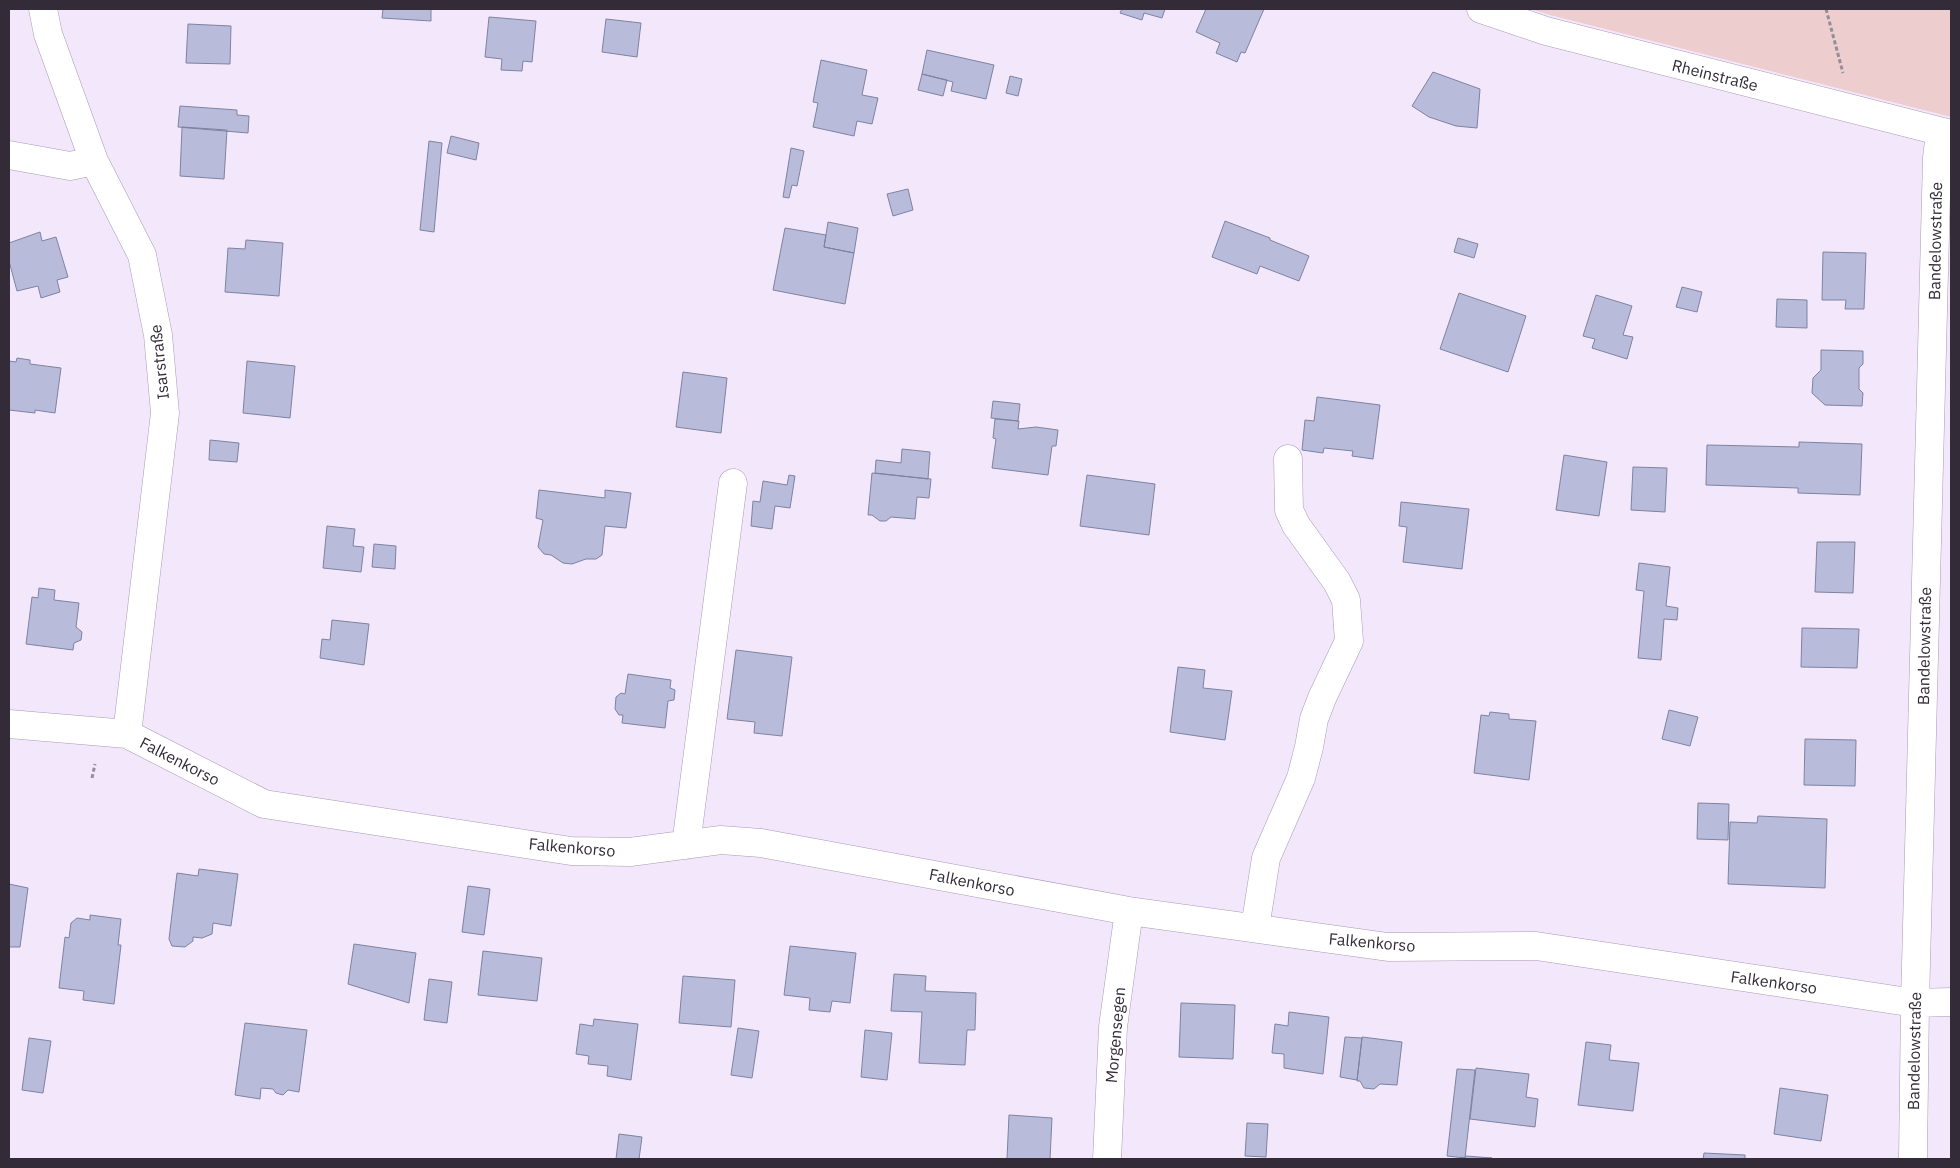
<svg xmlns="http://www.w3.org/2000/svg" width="1960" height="1168" font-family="'IBM Plex Sans',sans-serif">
<rect width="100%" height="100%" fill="#f3e8fb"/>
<!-- green -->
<path fill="#edcdcd" d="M1530,9h421v108l-401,-102z"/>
<!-- building -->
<path fill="#b8bcda" stroke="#7e82a1" d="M383,9h48v12l-49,-3z
M1122,9h43l-3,9 -18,-5 -2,7 -22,-7z
M1206,9h58l-19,44 -4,-1 -4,10 -21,-9 4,-10 -24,-11z
M489,17l47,4 -4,41 -9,-1 -1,10 -21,-1 1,-11 -17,-2z
M606,19l35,4 -4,34 -35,-5z
M188,24l43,2 -1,38 -44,-1z
M927,50l67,15 -8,34 -35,-8 2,-9 -31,-8z
M821,60l46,10 -5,25 16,3 -6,26 -15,-3 -3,15 -41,-9 5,-24 -5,-1z
M1433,72l47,17 -3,39 -21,-2 -27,-9 -17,-11z
M922,74l25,6 -4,16 -25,-6z
M1010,76l12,3 -4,17 -12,-3z
M180,106l57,4v5l12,1 -1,17 -70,-6z
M182,127l45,3 -3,49 -44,-3z
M451,136l28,7 -3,17 -29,-7z
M429,141l13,2 -8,89 -14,-2z
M791,148l13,3 -7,35 -5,-1 -3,13 -6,-1z
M908,189l5,21 -20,6 -6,-22z
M1225,221l45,17v2l39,16 -10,25 -39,-15 -3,8 -45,-17z
M828,222l30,6 -4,25 -30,-6z
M785,228l41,7 -2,12 30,6 -9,51 -72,-14z
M40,232l2,9 14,-4 12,40 -11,3 3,12 -19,6 -3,-12 -21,5 -8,-30v-18z
M1458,238l20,6 -4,14 -20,-6z
M246,240l37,3 -4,53 -54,-4 3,-44 17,1z
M1823,252l43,1 -2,56h-19l1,-9h-24z
M1682,287l20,5 -5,20 -21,-5z
M1459,293l67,23 -18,56 -68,-23z
M1596,295l36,11 -9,29 10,2 -6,22 -35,-11 3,-9 -12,-3z
M1777,299l30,1v28l-31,-1z
M1821,350l42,1v13l-4,4v21l4,4 -1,13 -37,-1 -13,-12 1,-15 8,-8z
M17,358l13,2v4l31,4 -6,45 -20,-3v3l-26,-3v-49l7,1z
M247,361l48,5 -5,52 -47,-5z
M683,372l44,6 -6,55 -45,-6z
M1317,397l63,8 -7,54 -21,-3 1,-5 -29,-3 -1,5 -21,-3 3,-30 9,1z
M993,401l27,3 -2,17 -27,-3z
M995,419l24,2 -1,8 18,-2 22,3 -2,16h-4l-4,29 -56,-7 4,-29 -3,-1z
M210,440l29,3 -2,19 -28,-2z
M1799,442l63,2 -2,51 -62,-2v-5l-92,-3 1,-40 92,2z
M902,449l28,3 -2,27 -53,-6 1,-13 25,3z
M1564,455l43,7 -8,54 -43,-6z
M1633,467l34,1 -2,44 -34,-2z
M872,473l59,6 -2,19 -12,-1 -2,22 -24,-2 -5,4h-6l-8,-6h-4z
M789,475l6,1 -5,32 -15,-2 -3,23 -21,-3 2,-25 7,1 3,-21 24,4z
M1087,475l68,9 -6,51 -69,-9z
M539,490l66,8v-8l26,3 -5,35 -21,-2 -3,29 -6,4h-10l-14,5 -9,-1 -12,-8 -7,-1 -6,-7 5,-27 -7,-2z
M1401,502l68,7 -7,60 -59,-7 4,-35 -8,-1z
M327,526l28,3 -2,17 11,1 -3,25 -38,-4z
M1817,542h38l-2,51 -38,-1z
M374,544l22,2 -1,23 -23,-2z
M1639,563l31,4 -4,39 12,2 -1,12 -13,-1 -3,41 -23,-2 6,-67 -8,-1z
M39,588l16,2 -1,10 25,3 -3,24 6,5 -1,8 -7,3 -1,7 -47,-6 6,-47 6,1z
M332,620l37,4 -5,41 -44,-7 2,-19 8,1z
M1802,628l57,1 -2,39 -56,-1z
M736,650l56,7 -10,79 -28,-3 1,-11 -28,-3z
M1178,667l27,3 -2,18 29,3 -7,49 -55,-8z
M628,674l43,6 -1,8 5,2 -1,10 -6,1 -3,27 -43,-5 1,-8h-4l-4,-6 1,-12 5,-4 4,1z
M1669,710l29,7 -8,29 -28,-7z
M1490,712l19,2v5l27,2 -7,59 -55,-7 7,-58 8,1z
M1805,739l51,1 -1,46 -51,-1z
M1698,803l31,1 -1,36 -31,-1z
M1758,816l69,3 -2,69 -97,-4 2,-62 27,1z
M199,869l39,5 -7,52 -18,-3 -1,11 -10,4 -9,-1v4l-8,6 -13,-1 -3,-7 8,-66 21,3z
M9,884l19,4 -8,59h-11z
M468,886l22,3 -6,46 -22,-3z
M90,915l31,4 -3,26h3l-7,59 -31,-4 1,-9 -25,-3 6,-51 4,1 2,-15 6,-5 13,2z
M354,944l62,9 -7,50 -61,-19z
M790,946l66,7 -6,50 -18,-2 -2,11 -21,-2 1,-12 -26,-3z
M483,951l59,7 -5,43 -59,-6z
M894,974l32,2 -1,15 51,2 -1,37h-8l-2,35 -46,-2 3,-51 -31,-1z
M683,976l52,4 -4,47 -52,-4z
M429,979l23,3 -5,41 -23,-3z
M1181,1003l54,2 -2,54 -54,-2z
M1289,1012l40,5 -6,57 -39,-6v-14l-12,-1 3,-29 13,2z
M594,1019l44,5 -7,56 -24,-4 1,-10 -20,-2 1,-8 -13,-2 4,-30 13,2z
M245,1023l62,7 -8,62 -11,-2 -5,5 -7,-2 -3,-4 -12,-1 -1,11 -25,-4z
M738,1028l21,3 -7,47 -21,-3z
M865,1030l27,3 -5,47 -26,-3z
M1345,1037l17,1 -5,42 -17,-3z
M1362,1037l40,5 -5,43 -17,-1 -6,5 -10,-1 -4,-7h-3z
M29,1038l22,3 -8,52 -21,-3z
M1586,1042l25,3 -2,15 30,3 -6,48 -55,-6z
M1476,1068l53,6 -3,23 12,2 -3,28 -65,-8z
M1457,1069l18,1 -10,88 -18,-2z
M1780,1088l48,7 -7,46 -47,-7z
M1009,1115l43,3 -2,41h-43z
M1247,1123l21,1 -2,33 -21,-1z
M619,1134l23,3 -3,22h-23z
M1704,1153l41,2v4h-42z
M1466,1156l26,2 -32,1 1,-2 4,1z"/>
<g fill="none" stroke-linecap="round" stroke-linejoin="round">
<defs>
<path id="minor" d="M43,9l5,25 46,127 48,94 16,80 7,78 -38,321
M1481,9l65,22 405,103
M9,155l61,11 24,-5
M9,724l118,10 137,70 307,47 59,1 91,-12 40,3 368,68 259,36 148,-1 379,57 36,-1
M686,845l47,-362
M1255,928l11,-70 35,-80 8,-31 5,-28 8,-21 27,-57 -3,-41 -9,-18 -41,-57 -7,-15 -1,-51
M1107,1159l6,-132 16,-116
M1913,1159l2,-156 22,-845 3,-25"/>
</defs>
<!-- minor casing -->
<use href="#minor" stroke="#aa98b6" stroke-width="29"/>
<!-- path -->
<path stroke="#958c9c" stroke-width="3" stroke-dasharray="4 2.5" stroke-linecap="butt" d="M1826,9l17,64
M92,778l3,-14"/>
<!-- minor -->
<use href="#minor" stroke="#fff" stroke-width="28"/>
</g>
<g text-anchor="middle" stroke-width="4" stroke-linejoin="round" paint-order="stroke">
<!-- street labels -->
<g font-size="16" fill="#332c38" stroke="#fff">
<text transform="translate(1715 75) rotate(14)" y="6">Rheinstraße</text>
<text transform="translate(1935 241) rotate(-89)" y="6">Bandelowstraße</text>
<text transform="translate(159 362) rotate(-96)" y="6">Isarstraße</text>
<text transform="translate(1924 646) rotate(-89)" y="6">Bandelowstraße</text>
<text transform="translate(180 761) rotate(27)" y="6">Falkenkorso</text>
<text transform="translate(572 847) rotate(5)" y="6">Falkenkorso</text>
<text transform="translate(972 882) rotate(11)" y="6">Falkenkorso</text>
<text transform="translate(1372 942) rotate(5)" y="6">Falkenkorso</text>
<text transform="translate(1774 982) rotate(8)" y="6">Falkenkorso</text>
<text transform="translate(1115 1035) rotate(-85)" y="6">Morgensegen</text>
<text transform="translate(1914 1051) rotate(-89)" y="6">Bandelowstraße</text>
</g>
</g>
<!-- border -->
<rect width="1960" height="1168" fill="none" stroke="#332c38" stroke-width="20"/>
</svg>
